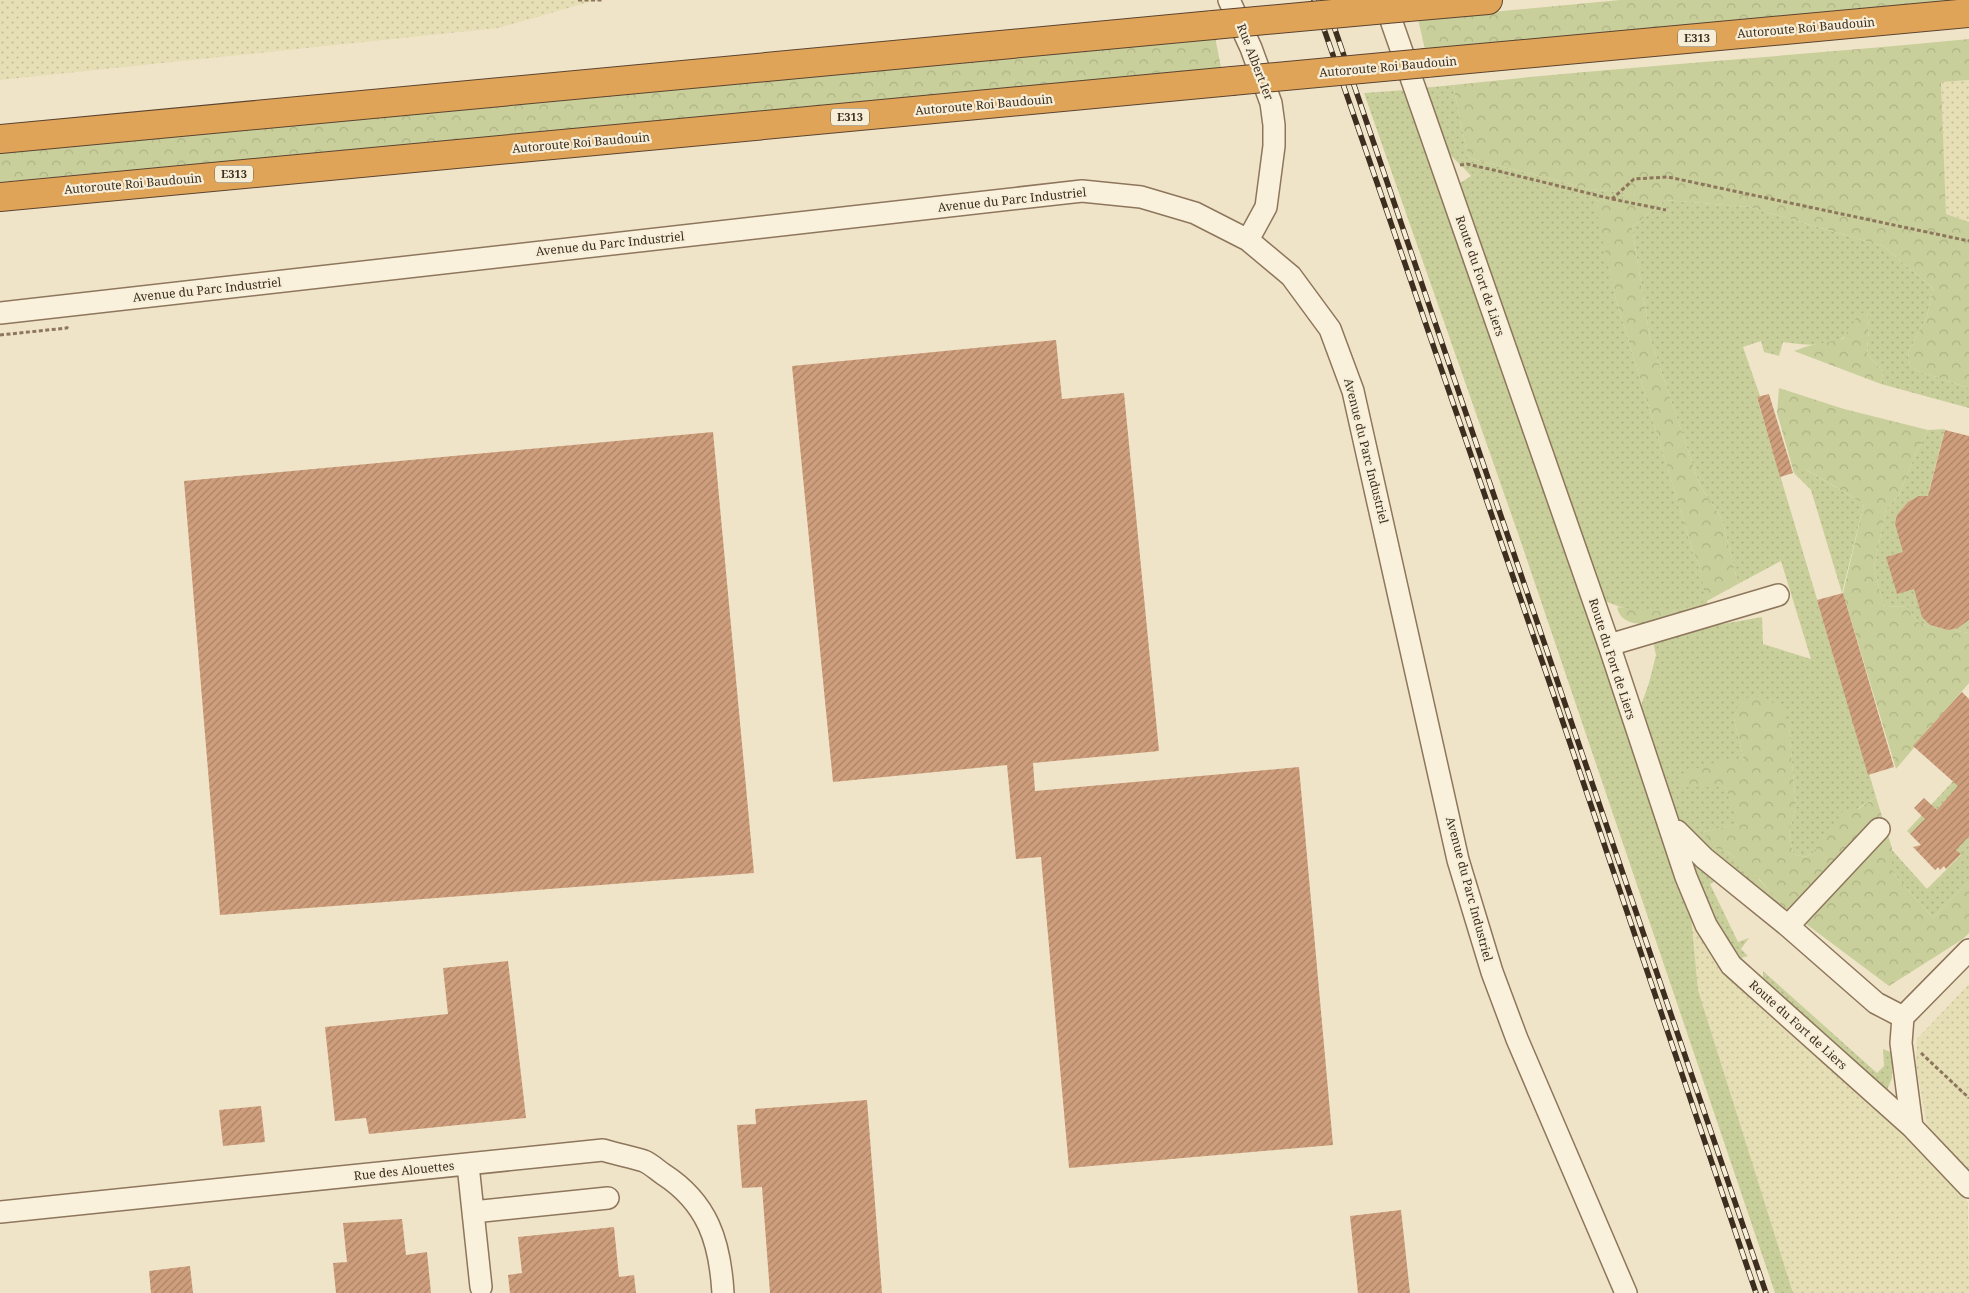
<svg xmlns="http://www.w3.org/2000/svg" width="1969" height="1293" font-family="'Noto Serif',serif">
<defs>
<pattern id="farmland-dots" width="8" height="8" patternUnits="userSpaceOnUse" patternTransform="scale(1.25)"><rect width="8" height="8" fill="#e6deb5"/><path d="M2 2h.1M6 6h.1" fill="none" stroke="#c6bf9b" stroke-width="1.8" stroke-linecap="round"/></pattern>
<pattern id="grass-dots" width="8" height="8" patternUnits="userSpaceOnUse" patternTransform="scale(1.25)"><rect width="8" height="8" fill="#c9cf9b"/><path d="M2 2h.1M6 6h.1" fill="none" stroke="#aeb285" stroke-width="1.8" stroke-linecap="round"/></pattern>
<pattern id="forest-crowns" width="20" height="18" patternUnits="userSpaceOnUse" patternTransform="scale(1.25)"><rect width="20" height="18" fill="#c9cf9b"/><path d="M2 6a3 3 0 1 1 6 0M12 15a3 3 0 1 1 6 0" fill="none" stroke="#aeb285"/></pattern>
<pattern id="building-hatch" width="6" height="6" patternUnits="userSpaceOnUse" patternTransform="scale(1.25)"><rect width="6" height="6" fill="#cf9f7d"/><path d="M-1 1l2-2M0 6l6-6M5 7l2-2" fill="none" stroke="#a98266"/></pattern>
</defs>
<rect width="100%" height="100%" fill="#f0e4c8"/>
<!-- farmland -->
<path fill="url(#farmland-dots)" d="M0,0h604l-15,2 -91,26 -498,52z
M1969,80v142l-23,-8 -5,-132z
M1690,906l25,51 193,179 60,66 1,91h-176l-95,-303z
M1969,984v189l-42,-48 -11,-59 1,-27z"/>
<!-- grass -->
<path fill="url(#grass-dots)" d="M1453,85l15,73 122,31 49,5 -44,7 20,95 78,256 6,12 8,37c-33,15 -72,15 -104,-1l-146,-415 14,-9c-8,-10 -17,-16 -25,-26l-23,-62z
M1406,90l284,816 8,84 95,303h-18l-253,-748 -158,-452z
M1665,200l84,7 134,39 50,42 -6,28 -19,37 2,13 8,5 51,17v20l-88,-24 2,-12 -16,-18 2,-28 -2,-14c-13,5 -14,15 -23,25 -11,12 -47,7 -61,5l-4,14 -15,-4 -3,-11 -18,6 17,49 -3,2 119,399 -19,12 -29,25 -15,19 -8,4 -12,-3 -4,-21 7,-27 -7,-78 -55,-9 10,42h-25l-39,26h46l13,37 -36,8c9,11 16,13 27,22 20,14 36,33 52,52l-18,-7 -80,-69 -6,-12 -39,-107 10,-28 7,-28 -3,-13 -10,-18 16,-1 35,6 68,-12 1,27 48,15 -30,-98 -43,23 -16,-65 -22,-33 -50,-148 -18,-111z
M1945,429l-16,62 40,11 -11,126 11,-8v13l-44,-8 -7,-3 -12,-16 -22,1 -10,-40 12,-58 13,-14 17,-42 12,-23z
M1805,469l59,35 -22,89 -31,-103 -17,-17z
M1969,764v117l-36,37 -41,-46v-22l35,39 34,-34 -35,-36 -16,15 -3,-3z
M1699,859l21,19 -10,6 28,58 11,-4 -8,11 7,7 -10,3 -14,-15 -35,-83z
M1763,971l114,102 7,-7 -1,-17 10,4 -1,25 -5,12 -4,1 -120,-106z"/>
<!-- forest -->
<path fill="url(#forest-crowns)" d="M1620,0h349l-543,54 -8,-35z
M1215,37l7,35 -1222,110v-31z
M1969,39v41l-28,2 5,132 23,8v166l-51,-17 -8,-5 -2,-13 19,-37 6,-28 -50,-42 -134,-39 -84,-7 -33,27 18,111 50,148 22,33 16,65 -31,17 2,9c-21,6 -86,30 -92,-3 34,4 57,9 89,-6l-7,-37 -6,-12 -78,-256 -21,-95 42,-7 -46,-5 -122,-31 -15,-73c171,-19 344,-29 516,-46z
M1867,311l2,15 -2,28 16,18 -2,12 -87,-33 14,-5 35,-7 15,-24z
M1779,388l65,21 84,21 -12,23 -17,42 -13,14 -12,58 10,40 22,-1 12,16 7,3 44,8v50l-73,86 -53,-176 21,-89 -57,-34 -13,3 -17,-60z
M1749,697h14l19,11 7,20 7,78 -7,27 4,21 12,3 8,-4 31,-43 14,-1 18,-12 16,51v24l41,46 36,-37v52l-6,6 -74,47 -107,-80 -22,-26 -31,-27 -16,-8 -10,-13 35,-8 -12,-37h-46l-2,-12 41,-14h25l-10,-42 5,-17z"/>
<!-- building -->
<path fill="url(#building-hatch)" d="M1056,340l6,59 62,-6 35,358 -126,12 2,28 264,-24 34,378 -264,23 -28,-311 -25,2 -9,-94 -174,17 -41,-416z
M1769,394l24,79 -13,4 -23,-80z
M1945,430l24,6v184l-11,8 -10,2 -18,-5 -8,-8 -8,-28 -17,5 -11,-37 17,-5 -8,-28 2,-9 11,-13 11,-6h9z
M713,432l41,441 -534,42 -36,-434z
M1843,593l51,174 -26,8 -51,-175z
M1962,692l7,7v137l-13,14 5,4 -15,15 -2,-3 -4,4 -2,-3 -3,3 -22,-23 8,-2 -11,-11 15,-15 -11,-11 10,-10 13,12 21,-24 -45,-40z
M508,961l18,157 -157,16 -3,-16 -31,3 -10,-94 123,-13 -5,-46z
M867,1100l15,193h-112l-8,-106 -20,1 -5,-63 19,-1 -1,-15z
M261,1106l4,36 -42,4 -4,-36z
M1401,1210l9,83h-52l-8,-77z
M402,1219l4,36 21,-3 4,41h-95l-3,-30 14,-1 -4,-39z
M614,1227l5,50 15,-2 2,18h-126l-2,-18 14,-2 -4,-36z
M190,1266l3,27h-42l-2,-22z"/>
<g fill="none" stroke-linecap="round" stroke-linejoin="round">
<defs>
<path id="minor" d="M1229,0l22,48 20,55 3,22v21l-8,61 -18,33
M1384,0l225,645 77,232 20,48 25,40 181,162 57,60
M0,313l1082,-122 59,6 54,16 53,27 43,36 39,53 23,62 105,469 34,112 25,67 109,254
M1609,645l169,-50
M1671,831h6l27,27 84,68 88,77 27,14 -2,26 11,84
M1788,926l91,-97
M1903,1017l66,-67
M468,1165l13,122
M0,1212l603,-62c13,4 28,7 41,11 7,3 13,9 19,13 45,29 57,68 60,119
M473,1212l135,-14"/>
<path id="highway" d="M1408,7l80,-7
M1426,63l543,-50
M0,139l1213,-114
M0,197l1232,-116"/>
</defs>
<!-- minor casing -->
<use href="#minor" stroke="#8d765c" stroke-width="24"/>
<!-- highway casing -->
<use href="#highway" stroke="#5b4430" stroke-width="30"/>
<!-- path -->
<path stroke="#8d765c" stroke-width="3" stroke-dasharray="4 2.5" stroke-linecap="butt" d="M578,0h24
M1460,165l7,-1 31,7 114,28 22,-20 34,-2 301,64
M1612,199l54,11
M0,335l67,-7 1,-4
M1921,1053l48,45"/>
<!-- minor -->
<use href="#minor" stroke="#faf1dc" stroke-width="21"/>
<!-- highway -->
<use href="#highway" stroke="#e0a458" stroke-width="28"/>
<defs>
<path id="rail" d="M1314,0l237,687 205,606
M1325,0l441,1293"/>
</defs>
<!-- rail casing -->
<use href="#rail" stroke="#3d2e20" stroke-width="5.5"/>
<!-- rail -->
<use href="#rail" stroke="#f7eed8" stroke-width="4" stroke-dasharray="11" stroke-linecap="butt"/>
<defs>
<path id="highway-bridge" d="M1213,25l195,-18
M1232,81l194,-18"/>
</defs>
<!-- highway-bridge casing -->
<use href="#highway-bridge" stroke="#5b4430" stroke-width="30" stroke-linecap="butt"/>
<!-- highway-bridge -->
<use href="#highway-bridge" stroke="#e0a458" stroke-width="28"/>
</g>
<g text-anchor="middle" stroke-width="4.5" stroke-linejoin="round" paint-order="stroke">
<!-- shield labels -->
<g fill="#f7eed8" stroke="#756857" stroke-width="1">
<rect x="1678" y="29.5" width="38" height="17" rx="4"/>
<rect x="831" y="108.5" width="38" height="17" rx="4"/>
<rect x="215" y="165.5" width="38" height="17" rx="4"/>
</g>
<g font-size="11" font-weight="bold" fill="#3d2e20">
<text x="1697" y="42">E313</text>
<text x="850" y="121">E313</text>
<text x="234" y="178">E313</text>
</g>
<!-- street labels -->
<g font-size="12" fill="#3d2e20" stroke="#f7eed8">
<text transform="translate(1806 28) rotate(-5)" y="4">Autoroute Roi Baudouin</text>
<text transform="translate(1255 62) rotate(69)" y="4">Rue Albert Ier</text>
<text transform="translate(1388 67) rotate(-5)" y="4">Autoroute Roi Baudouin</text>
<text transform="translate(984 105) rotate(-5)" y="4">Autoroute Roi Baudouin</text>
<text transform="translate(581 143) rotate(-5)" y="4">Autoroute Roi Baudouin</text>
<text transform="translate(133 184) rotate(-5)" y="4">Autoroute Roi Baudouin</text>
<text transform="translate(1012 200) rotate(-6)" y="4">Avenue du Parc Industriel</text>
<text transform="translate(610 244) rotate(-6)" y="4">Avenue du Parc Industriel</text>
<text transform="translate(1480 276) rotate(71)" y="4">Route du Fort de Liers</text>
<text transform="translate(207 290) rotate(-6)" y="4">Avenue du Parc Industriel</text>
<text transform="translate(1366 451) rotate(76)" y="4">Avenue du Parc Industriel</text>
<text transform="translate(1612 659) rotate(72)" y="4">Route du Fort de Liers</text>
<text transform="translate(1469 889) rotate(75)" y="4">Avenue du Parc Industriel</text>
<text transform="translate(1798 1025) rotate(42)" y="4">Route du Fort de Liers</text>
<text transform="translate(404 1171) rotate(-6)" y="4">Rue des Alouettes</text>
</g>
</g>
</svg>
